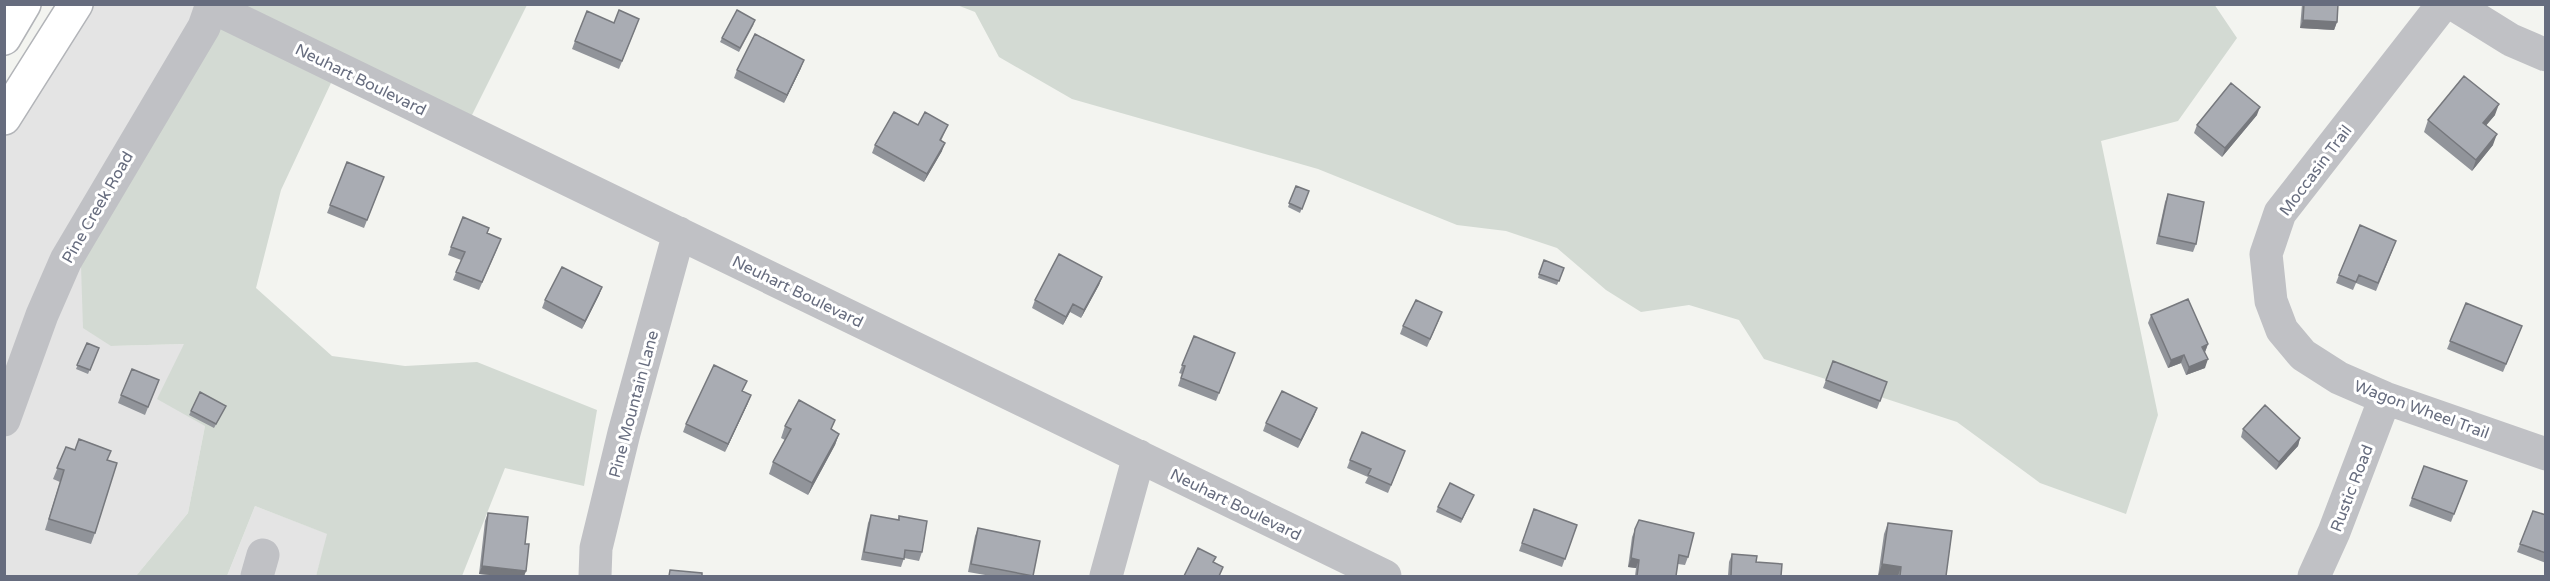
<svg xmlns="http://www.w3.org/2000/svg" width="2550" height="581" font-family="'Varela Round',sans-serif">
<rect width="100%" height="100%" fill="#f3f4f0"/>
<!-- built -->
<path fill="#e4e4e4" d="M76,5h136l-101,341 73,-2 21,82 -17,87 -52,63h-131l-1,-458z
M255,506l73,28 -12,42h-89z"/>
<!-- green -->
<path fill="#d3dad3" d="M2214,4l23,34 -59,83 -77,20 57,274 -32,99 -86,-31 -83,-61 -193,-63 -25,-39 -50,-15 -48,7 -35,-22 -49,-42 -51,-17 -49,-6 -139,-56 -246,-70 -73,-42 -24,-45 -18,-7z
M212,5h315l-62,124 -127,-61 -57,122 -25,98 76,68 73,10 72,-4 120,48 -13,76 -79,-18 -43,108h-146l11,-42 -72,-28 -28,70h-91l52,-63 17,-87 -48,-27 27,-55 -73,2 -28,-18 -3,-94z"/>
<g fill="none" stroke-linecap="round" stroke-linejoin="round">
<defs>
<path id="highway" d="M4,38l20,-34
M4,118l72,-114"/>
</defs>
<!-- highway casing -->
<use href="#highway" stroke="#b2b4b8" stroke-width="36"/>
<!-- minor -->
<path stroke="#c0c1c5" stroke-width="33" d="M2443,4l-163,209 -14,41 5,47 11,29 21,25 36,23 46,20 161,56
M2453,4l58,36 35,15
M212,7l1173,569
M4,420l38,-105 24,-55 138,-233 8,-23
M257,576l6,-21
M595,576l1,-28 28,-115 55,-200
M1106,576l33,-120
M2314,576l20,-44 51,-134"/>
<!-- highway -->
<use href="#highway" stroke="#fff" stroke-width="33"/>
</g>
<!-- wall -->
<path fill="#91949a" d="M2302,4h36l-1,18 -3,8 -34,-2z
M614,23l22,4 -17,42 -47,-20 3,-8z
M754,24l-15,28 -19,-10 2,-4z
M801,68l-17,35 -50,-25 3,-8z
M2257,115l-35,42 -28,-24 3,-8z
M2495,115l-9,10 7,20 -21,26 -48,-39 4,-12z
M918,125h30l-7,16 1,10 -18,31 -52,-29 3,-8z
M347,162l37,15 -20,51 -37,-15z
M1296,186l13,5 -9,22 -12,-6z
M2168,194l28,50 -3,8 -37,-8 9,-42z
M487,234l11,13 -19,43 -26,-10 8,-20 -13,-5 3,-8z
M2393,249l-17,42 -20,-8 -3,7 -17,-7 3,-8z
M1564,268l-7,17 -19,-7 1,-4z
M1102,277l-3,8 -18,33 -11,-6 -7,13 -31,-17 3,-8z
M602,287l-3,8 -17,34 -40,-21 3,-8z
M2466,303l56,23 -19,46 -56,-23z
M2151,315l57,29 -3,8v16l-19,7 -5,-12 -13,5 -20,-45z
M1439,320l-12,27 -27,-13 3,-8z
M1194,336l41,17 -19,48 -38,-15 4,-12 -3,-1z
M87,343l12,5 -11,26 -12,-5z
M1833,361l54,21 -10,27 -54,-21z
M159,380l-14,35 -27,-12 3,-8z
M743,392l5,11 -23,49 -42,-20 3,-8z
M226,406l-12,22 -25,-13 2,-4z
M1317,408l-3,8 -16,32 -35,-17 3,-8z
M785,426l47,4 7,4 -4,11 -27,50 -39,-21 4,-12 12,-22 -4,-2z
M2243,429l57,9 -2,8 -22,24 -35,-33z
M66,447l41,13 -12,73 -4,11 -46,-14 15,-48 -7,-3z
M1402,459l-14,34 -23,-10 3,-6 -21,-9 3,-8z
M2424,466l43,15 -16,41 -42,-16z
M1472,499l-11,24 -25,-11 2,-5z
M1534,509l43,16 -15,42 -43,-16z
M2533,511l13,4v48l-29,-11z
M488,513l37,31 1,27 -2,5h-23l-22,-2 6,-53z
M871,515l27,5 1,-4 23,36 -3,9 -15,-3 -3,9 -40,-7 7,-37z
M1639,520l49,37 -3,8 -7,-1 -2,12h-41l1,-8 -8,-1 4,-30z
M1888,523l58,53h-68l6,-42z
M978,528l55,48h-42l-23,-4 7,-36z
M1732,554l24,8 25,14h-53l1,-14z"/>
<!-- shaded-wall -->
<path fill="#76787d" d="M2303,20l34,2 -3,8 -34,-2z
M804,60l-3,8 -17,35 3,-8z
M2499,104l-4,11 -16,19 4,-11z
M2260,107l-3,8 -35,42 3,-9z
M2497,134l-4,11 -21,26 4,-11z
M945,143l-3,8 -18,31 3,-8z
M1102,277l-3,8 -18,33 3,-8z
M602,287l-3,8 -17,34 3,-8z
M1073,304l-3,8 -7,13 3,-8z
M2208,344l-3,8 -3,-5z
M2184,355l-3,8 -13,5 3,-8z
M2208,359l-3,9 -19,7 3,-8z
M751,395l-3,8 -23,49 3,-8z
M1317,408l-3,8 -16,32 3,-8z
M839,434l-4,11 -27,50 4,-12z
M2300,438l-2,8 -22,24 3,-8z
M1631,558l8,2 -3,8 -8,-1z
M1882,564l19,3 -3,9h-20z
M482,566l44,5 -2,5h-23l-22,-2z"/>
<!-- building -->
<path fill="#a9acb3" stroke="#76787d" stroke-width="1.5" d="M2304,4h34l-1,18 -34,-2z
M619,10l20,9 -17,42 -47,-20 12,-30 27,12z
M737,10l18,10 -15,28 -18,-10z
M755,34l49,26 -17,35 -50,-25z
M2464,76l35,28 -16,19 14,11 -21,26 -48,-40z
M2231,83l29,24 -35,41 -28,-23z
M894,112l24,13 7,-13 23,13 -8,15 5,3 -18,31 -52,-29z
M347,162l37,15 -17,43 -37,-15z
M1296,186l13,5 -7,18 -13,-6z
M2168,194l36,8 -8,42 -37,-8z
M463,217l26,11 -2,5 14,6 -19,43 -26,-10 9,-20 -14,-5z
M2360,225l36,16 -18,42 -19,-8 -3,7 -17,-7z
M1059,254l43,23 -18,33 -11,-6 -7,13 -31,-17z
M1544,260l20,8 -5,13 -20,-7z
M562,267l40,20 -17,34 -40,-21z
M2188,299l20,45 -6,3 6,12 -19,8 -5,-12 -13,5 -20,-45z
M1416,300l26,12 -12,27 -27,-13z
M2466,303l56,23 -16,38 -56,-23z
M1194,336l41,17 -16,40 -38,-15 4,-12 -3,-1z
M87,343l12,5 -9,22 -13,-5z
M1833,361l54,21 -7,19 -54,-21z
M714,365l33,16 -5,10 9,4 -23,49 -42,-20z
M132,369l27,11 -11,27 -27,-12z
M1282,391l35,17 -16,32 -35,-17z
M200,392l26,14 -10,18 -25,-13z
M799,400l36,20 -4,9 8,5 -27,49 -39,-21 18,-33 -6,-3z
M2265,405l35,33 -21,24 -36,-33z
M1362,432l43,19 -14,34 -23,-10 3,-6 -21,-9z
M79,439l32,12 -4,9 10,3 -22,70 -46,-14 15,-49 -7,-2 9,-21 9,3z
M2424,466l43,15 -13,33 -42,-16z
M1450,483l24,12 -12,24 -24,-12z
M1534,509l43,16 -12,34 -43,-16z
M2533,511l13,4v38l-26,-9z
M488,513l40,4 -3,27h4l-3,27 -44,-5z
M871,515l28,5v-4l28,5 -5,31 -17,-2 -1,9 -40,-7z
M1639,520l55,13 -6,24 -9,-2 -3,21h-39l2,-16 -8,-2 4,-29z
M1888,523l64,8 -6,45h-46l1,-9 -19,-3z
M978,528l62,13 -7,35 -62,-12z
M1198,548l18,9 -3,5 10,5 -4,9h-35z
M1732,554l25,2 -1,6 26,2 -1,12h-50z
M670,570l32,3v3h-33z"/>
<g text-anchor="middle" stroke-width="6" stroke-linejoin="round" paint-order="stroke">
<!-- street labels -->
<g font-size="16" fill="#666c7e" stroke="#fff">
<text transform="translate(361 79) rotate(26)" y="6">Neuhart Boulevard</text>
<text transform="translate(2315 170) rotate(-53)" y="6">Moccasin Trail</text>
<text transform="translate(97 207) rotate(-60)" y="6">Pine Creek Road</text>
<text transform="translate(798 291) rotate(26)" y="6">Neuhart Boulevard</text>
<text transform="translate(633 404) rotate(-75)" y="6">Pine Mountain Lane</text>
<text transform="translate(2422 409) rotate(20)" y="6">Wagon Wheel Trail</text>
<text transform="translate(2351 488) rotate(-69)" y="6">Rustic Road</text>
<text transform="translate(1236 504) rotate(26)" y="6">Neuhart Boulevard</text>
</g>
</g>
<!-- border -->
<rect width="2550" height="581" fill="none" stroke="#666c7e" stroke-width="12"/>
</svg>
